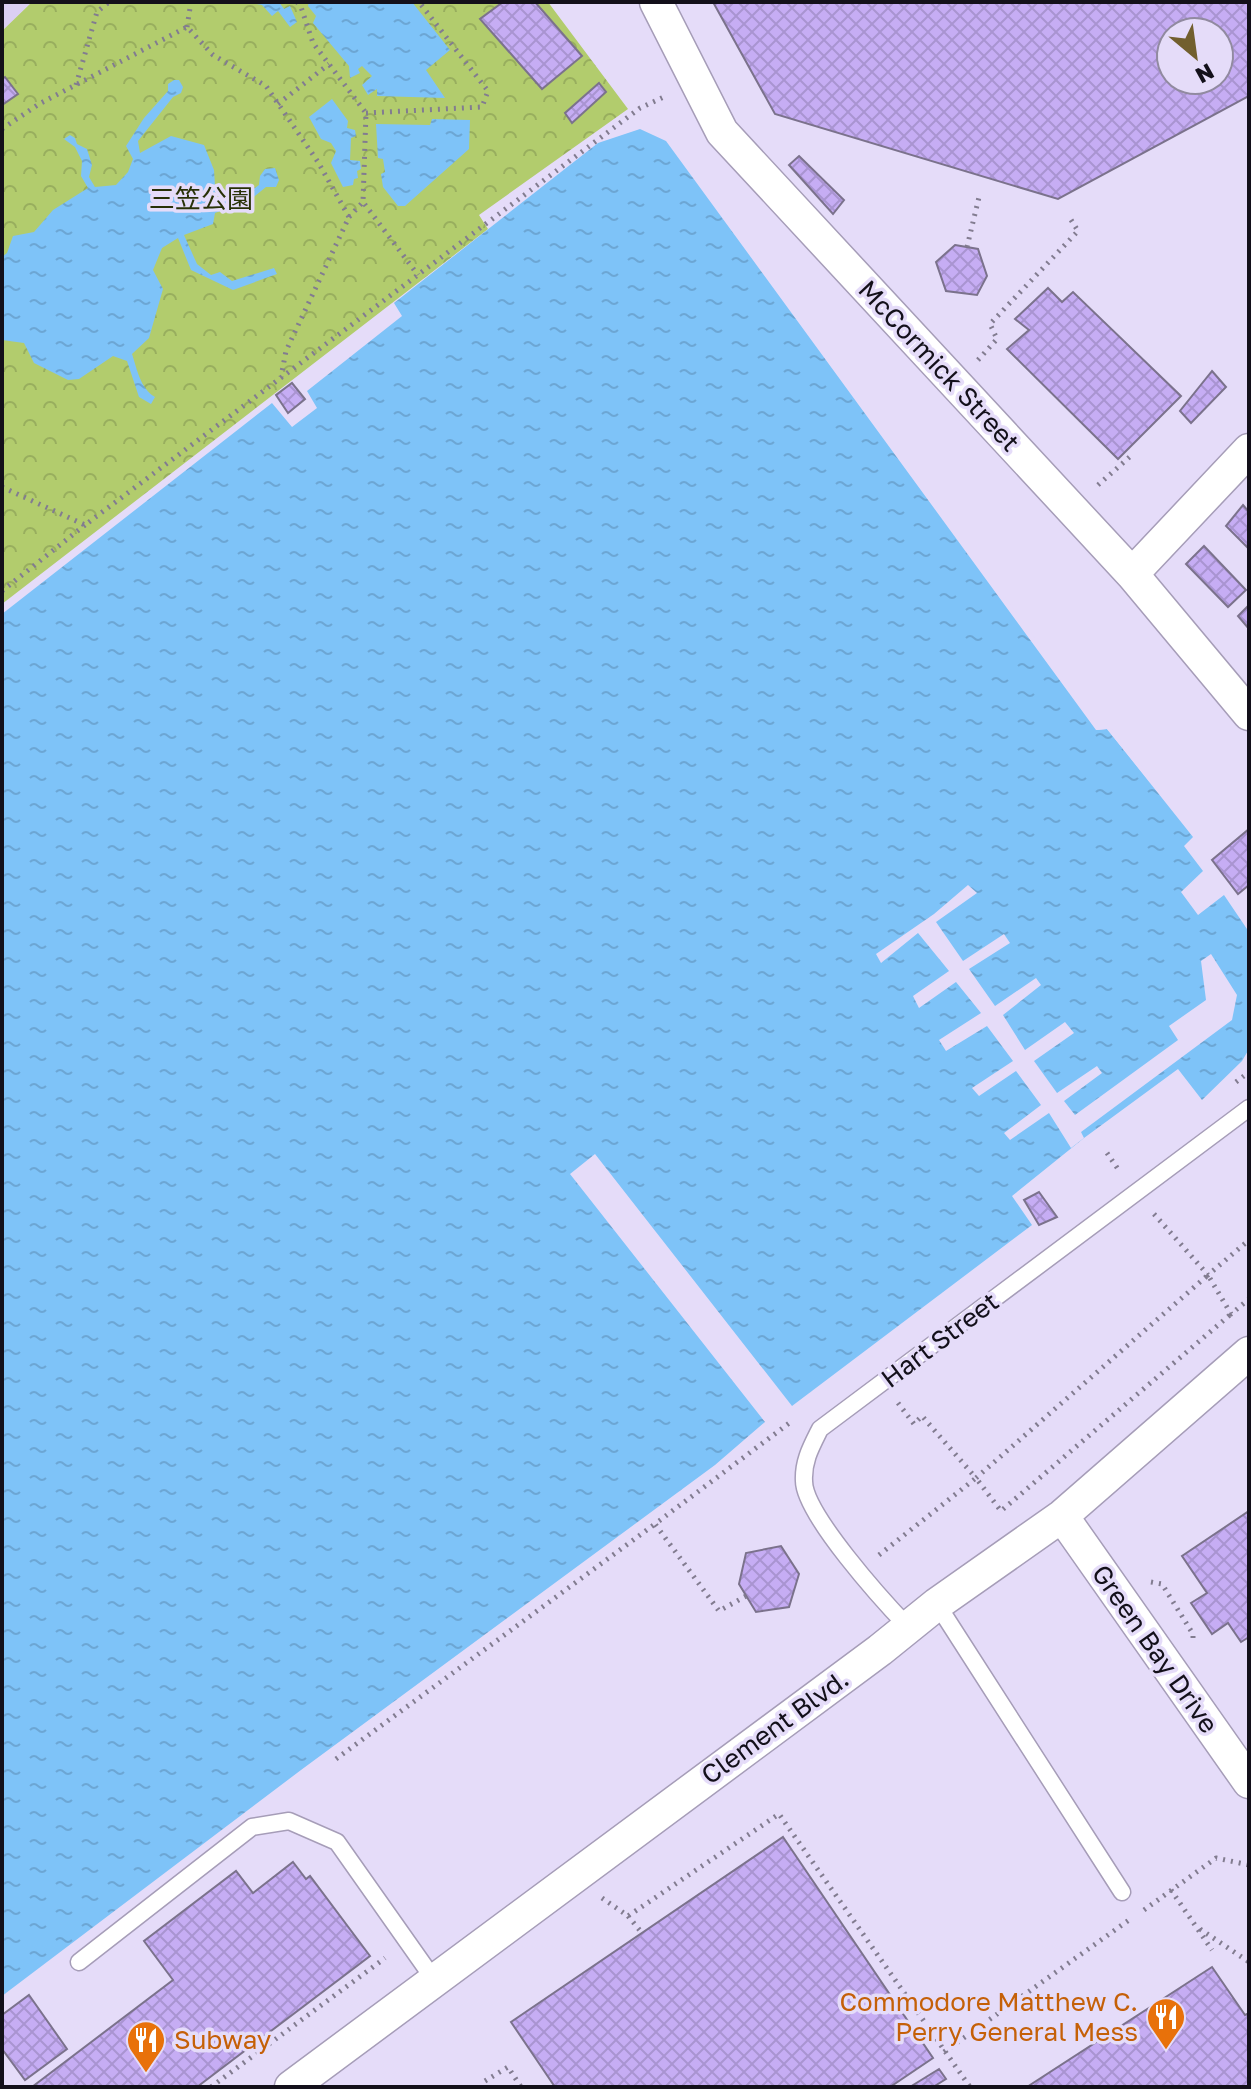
<svg xmlns="http://www.w3.org/2000/svg" width="1251" height="2089" font-family="'Golos Text','Noto Sans JP',sans-serif">
<defs>
<pattern id="park-crowns" width="20" height="18" patternUnits="userSpaceOnUse" patternTransform="scale(2)"><rect width="20" height="18" fill="#b2cc6d"/><path d="M2 6a3 3 0 1 1 6 0M12 15a3 3 0 1 1 6 0" fill="none" stroke="#98ae5e"/></pattern>
<pattern id="water-ripples" width="26" height="14" patternUnits="userSpaceOnUse" patternTransform="scale(2)"><rect width="26" height="14" fill="#7ec3f8"/><path d="M2 4q2-2 4 0t4 0M15 11q2-2 4 0t4 0" fill="none" stroke="#6ca6d4"/></pattern>
<pattern id="building-cross-hatch" width="8" height="8" patternUnits="userSpaceOnUse" patternTransform="scale(2)"><rect width="8" height="8" fill="#c6adf4"/><path d="M0 0l8 8M0 8l8-8" fill="none" stroke="#a994d1"/></pattern>
</defs>
<rect width="100%" height="100%" fill="#e5dcf9"/>
<!-- built -->
<path fill="#dbcff3" d="M2,2h30l-30,29z"/>
<!-- park -->
<path fill="url(#park-crowns)" d="M32,2h516l80,107 -149,106 9,14 -486,375v-573z"/>
<!-- water -->
<path fill="url(#water-ripples)" d="M246,2h33l5,7 6,-3 7,16 -7,5 -12,-16 -6,5 -10,-11z
M309,2h103l38,48 -24,20 19,28 -68,-2v-7l-9,6 -6,-10 10,-9 -10,-10 -4,3 2,4 -10,5 -1,-12 -36,-43 3,-7 -8,-10z
M174,80h5l4,7 -2,6 -8,4 -35,44 2,12 31,-17 33,9 10,25 2,32 31,-8 12,-9 1,-9 5,-7 10,-1 4,12 -3,7h-10l-16,13 -35,13 -2,11 -29,11 13,29 14,11 9,-3 12,9 42,-13 3,6 -44,16 -42,-20 -13,-32 -16,10 -9,22 10,19 -14,49 -17,16c5,15 8,34 23,43l-4,7 -12,-7 -12,-36 -14,-5 -34,23 -11,1 -34,-17 -10,-20 -22,-3v-83l5,-4 6,-17 21,-4 19,-22 35,-22 -7,-12 1,-15 -7,-14 -11,-8 6,-4 5,3 2,6 10,5 5,16 -3,12 6,10 21,-2 12,-13 5,-13 -7,-13 18,-28 24,-27v-7z
M332,99l16,22 -1,7 8,2 1,6 -5,2 -1,22 10,1 1,8 -4,2 1,7 -4,1 -1,6 -10,2 -12,-24 5,-12 -5,-8 -10,-4 -12,-22z
M432,119l38,1 -1,29 -64,57h-7l-15,-19 -2,-13 4,-2 -2,-13 -5,-1 -2,-34 54,1z
M640,129l26,12 430,589 11,-1 86,108 -9,9 19,25 -22,21 17,23 26,-20 25,37v117l-7,12 -40,39 -24,-31 -94,69 -72,58 20,29 -240,181 -197,-252 -25,20 195,248 -50,43 -414,305 -299,226v-1382l270,-211 20,24 25,-19 -10,-17 95,-75 -8,-13 204,-160z"/>
<!-- pier -->
<path fill="#e5dcf9" d="M1005,597l93,129h12l42,53 -3,2 -42,-52 -10,1 -95,-130z
M968,885l9,8 -41,29 27,39 41,-27 6,9 -41,26 26,37 41,-28 5,7 -38,30 22,35 40,-28 9,11 -40,28 23,32 40,-27 5,7 -38,28 11,14 103,-75 -9,-14 37,-26 -5,-39 10,-7 26,41 -5,25 -151,112 3,6 -13,10 -22,-35 -39,27 -6,-7 37,-28 -25,-34 -37,25 -7,-8 41,-27 -26,-35 -41,25 -7,-11 42,-27 -25,-31 -37,26 -6,-12 36,-25 -31,-38 -37,30 -5,-9 58,-40z"/>
<!-- building -->
<path fill="url(#building-cross-hatch)" stroke="#7b728c" stroke-width="2" fill-rule="evenodd" d="M503,2h32l47,54 -40,33 -62,-70z
M713,2h536v94l-191,103 -283,-85zM1171,32h48v48h-48z
M5,77l13,17 -16,11v-26z
M599,83l7,9 -34,31 -7,-10z
M799,156l45,44 -11,14 -44,-49z
M955,245l23,4 9,27 -10,19 -31,-4 -10,-29z
M1048,288l14,14 11,-10 108,104 -63,63 -111,-110 22,-19 -14,-11z
M1212,371l14,16 -35,36 -11,-12z
M292,383l13,16 -17,14 -12,-18z
M1243,505l6,7v37l-23,-23z
M1204,546l42,44 -18,17 -42,-43z
M1249,605v24l-11,-13z
M1249,829v56l-11,9 -26,-34z
M1039,1192l18,25 -18,8 -15,-25z
M1249,1511v126l-8,5 -13,-19 -16,11 -21,-31 16,-10 -25,-37z
M781,1546l18,28 -10,33 -33,5 -17,-28 7,-31z
M783,1837l150,221 -43,29h-335l-44,-65z
M293,1862l13,17 4,-3 60,80 -173,131h-165l141,-107 -29,-39 92,-70 17,22z
M1212,1967l33,48 4,-2v74h-222z
M29,1995l38,54 -42,31 -23,-31v-34z
M939,2069l7,10 -13,8h-23z"/>
<g fill="none" stroke-linecap="round" stroke-linejoin="round">
<defs>
<path id="service" d="M937,1604l185,288
M908,1627c-24,-25 -104,-113 -104,-146 -1,-20 7,-34 16,-52l429,-321
M79,1962l173,-135 37,-6 48,21 98,139"/>
<path id="minor" d="M656,2l66,130 410,442 117,140
M1132,574l117,-124
M1062,1516l187,266
M291,2087l589,-437 57,-46 125,-88 187,-163"/>
</defs>
<!-- service casing -->
<use href="#service" stroke="#a69db8" stroke-width="19"/>
<!-- minor casing -->
<use href="#minor" stroke="#a69db8" stroke-width="35"/>
<!-- path -->
<path stroke="#827c90" stroke-width="5" stroke-dasharray="2 6" stroke-linecap="butt" d="M297,2l4,5 12,36 53,70 -3,89 55,73
M187,27l4,-25
M76,85l21,-73 12,-10
M278,104l51,-40
M366,113l116,-6 6,-16 -69,-89
M2,129l37,-25 148,-77 26,28 53,31 52,76 31,55 -63,134 -5,26
M349,217l14,-15
M967,247l13,-54
M978,360l19,-21 -7,-15 88,-93 -10,-16
M1098,485l35,-31
M2,487l83,38 555,-417 26,-12
M2,591l83,-66
M1236,1082l13,-10
M1107,1153l13,19
M1154,1214l54,61 41,-35
M898,1403l16,21 8,-8 54,62 232,-203 23,39 18,-15
M879,1555l97,-77 25,33 230,-197
M1151,1582l11,2 31,50v4
M746,1596l-27,15 -64,-87 137,-103
M336,1759l319,-235
M1171,1890l41,60
M602,1898l26,18 151,-102 191,273
M1144,1910l72,-52 33,7
M628,1916l14,17
M1200,1929l49,33
M944,2052l185,-132
M485,2081l23,-14 13,20
M211,2087l174,-129"/>
<!-- service -->
<use href="#service" stroke="#fff" stroke-width="16"/>
<!-- minor -->
<use href="#minor" stroke="#fff" stroke-width="32"/>
</g>
<!-- icons -->
<defs>
<symbol id="restaurant-pin" viewBox="-11 -11 22 30"><path d="M0 17L-7.5 6A9.5 9.5 0 1 1 7.5 6Z" fill="#e8710a" stroke="#e5dcf9"/><path d="M-5-6h1v4h1v-4h1v4h1v-4h1v5L-1.5 .5V6h-2V.5L-5-1ZM5-6V6H3V1.5H1.5Q1.5-4 5-6Z" fill="#fff"/></symbol>
</defs>
<g fill-rule="evenodd">
<use href="#restaurant-pin" x="1144" y="1995" width="44" height="60"/>
<use href="#restaurant-pin" x="124" y="2018" width="44" height="60"/>
</g>
<g text-anchor="middle" stroke-width="7" stroke-linejoin="round" paint-order="stroke">
<!-- park labels -->
<g font-size="26" fill="#283107" stroke="#e5dcf9">
<text x="201" y="208">三笠公園</text>
</g>
<!-- street labels -->
<g font-size="26" fill="#13101a" stroke="#e5dcf9">
<text transform="translate(939 366) rotate(47)" y="9">McCormick Street</text>
<text transform="translate(940 1340) rotate(-37)" y="9">Hart Street</text>
<text transform="translate(1155 1649) rotate(55)" y="9">Green Bay Drive</text>
<text transform="translate(775 1727) rotate(-36)" y="9">Clement Blvd.</text>
</g>
<!-- food labels -->
<g font-size="26" fill="#c56008" stroke="#e5dcf9" text-anchor="end">
<text x="1138" y="2011">Commodore Matthew C.<tspan x="1138" dy="30">Perry General Mess</tspan></text>
<text x="174" y="2049" text-anchor="start">Subway</text>
</g>
</g>
<!-- border -->
<rect width="1251" height="2089" fill="none" stroke="#13101a" stroke-width="8"/>
<!-- north arrow -->
<g transform="translate(1195 56) rotate(151)"><circle r="38" fill="#e5dcf9" stroke="#918aa0" stroke-width="2"/>
<path d="M0-6L14 30L0 20L-14 30Z" fill="#725f2e"/>
<text y="-12" font-size="22" font-weight="bold" text-anchor="middle" fill="#13101a">N</text>
</g>
</svg>
